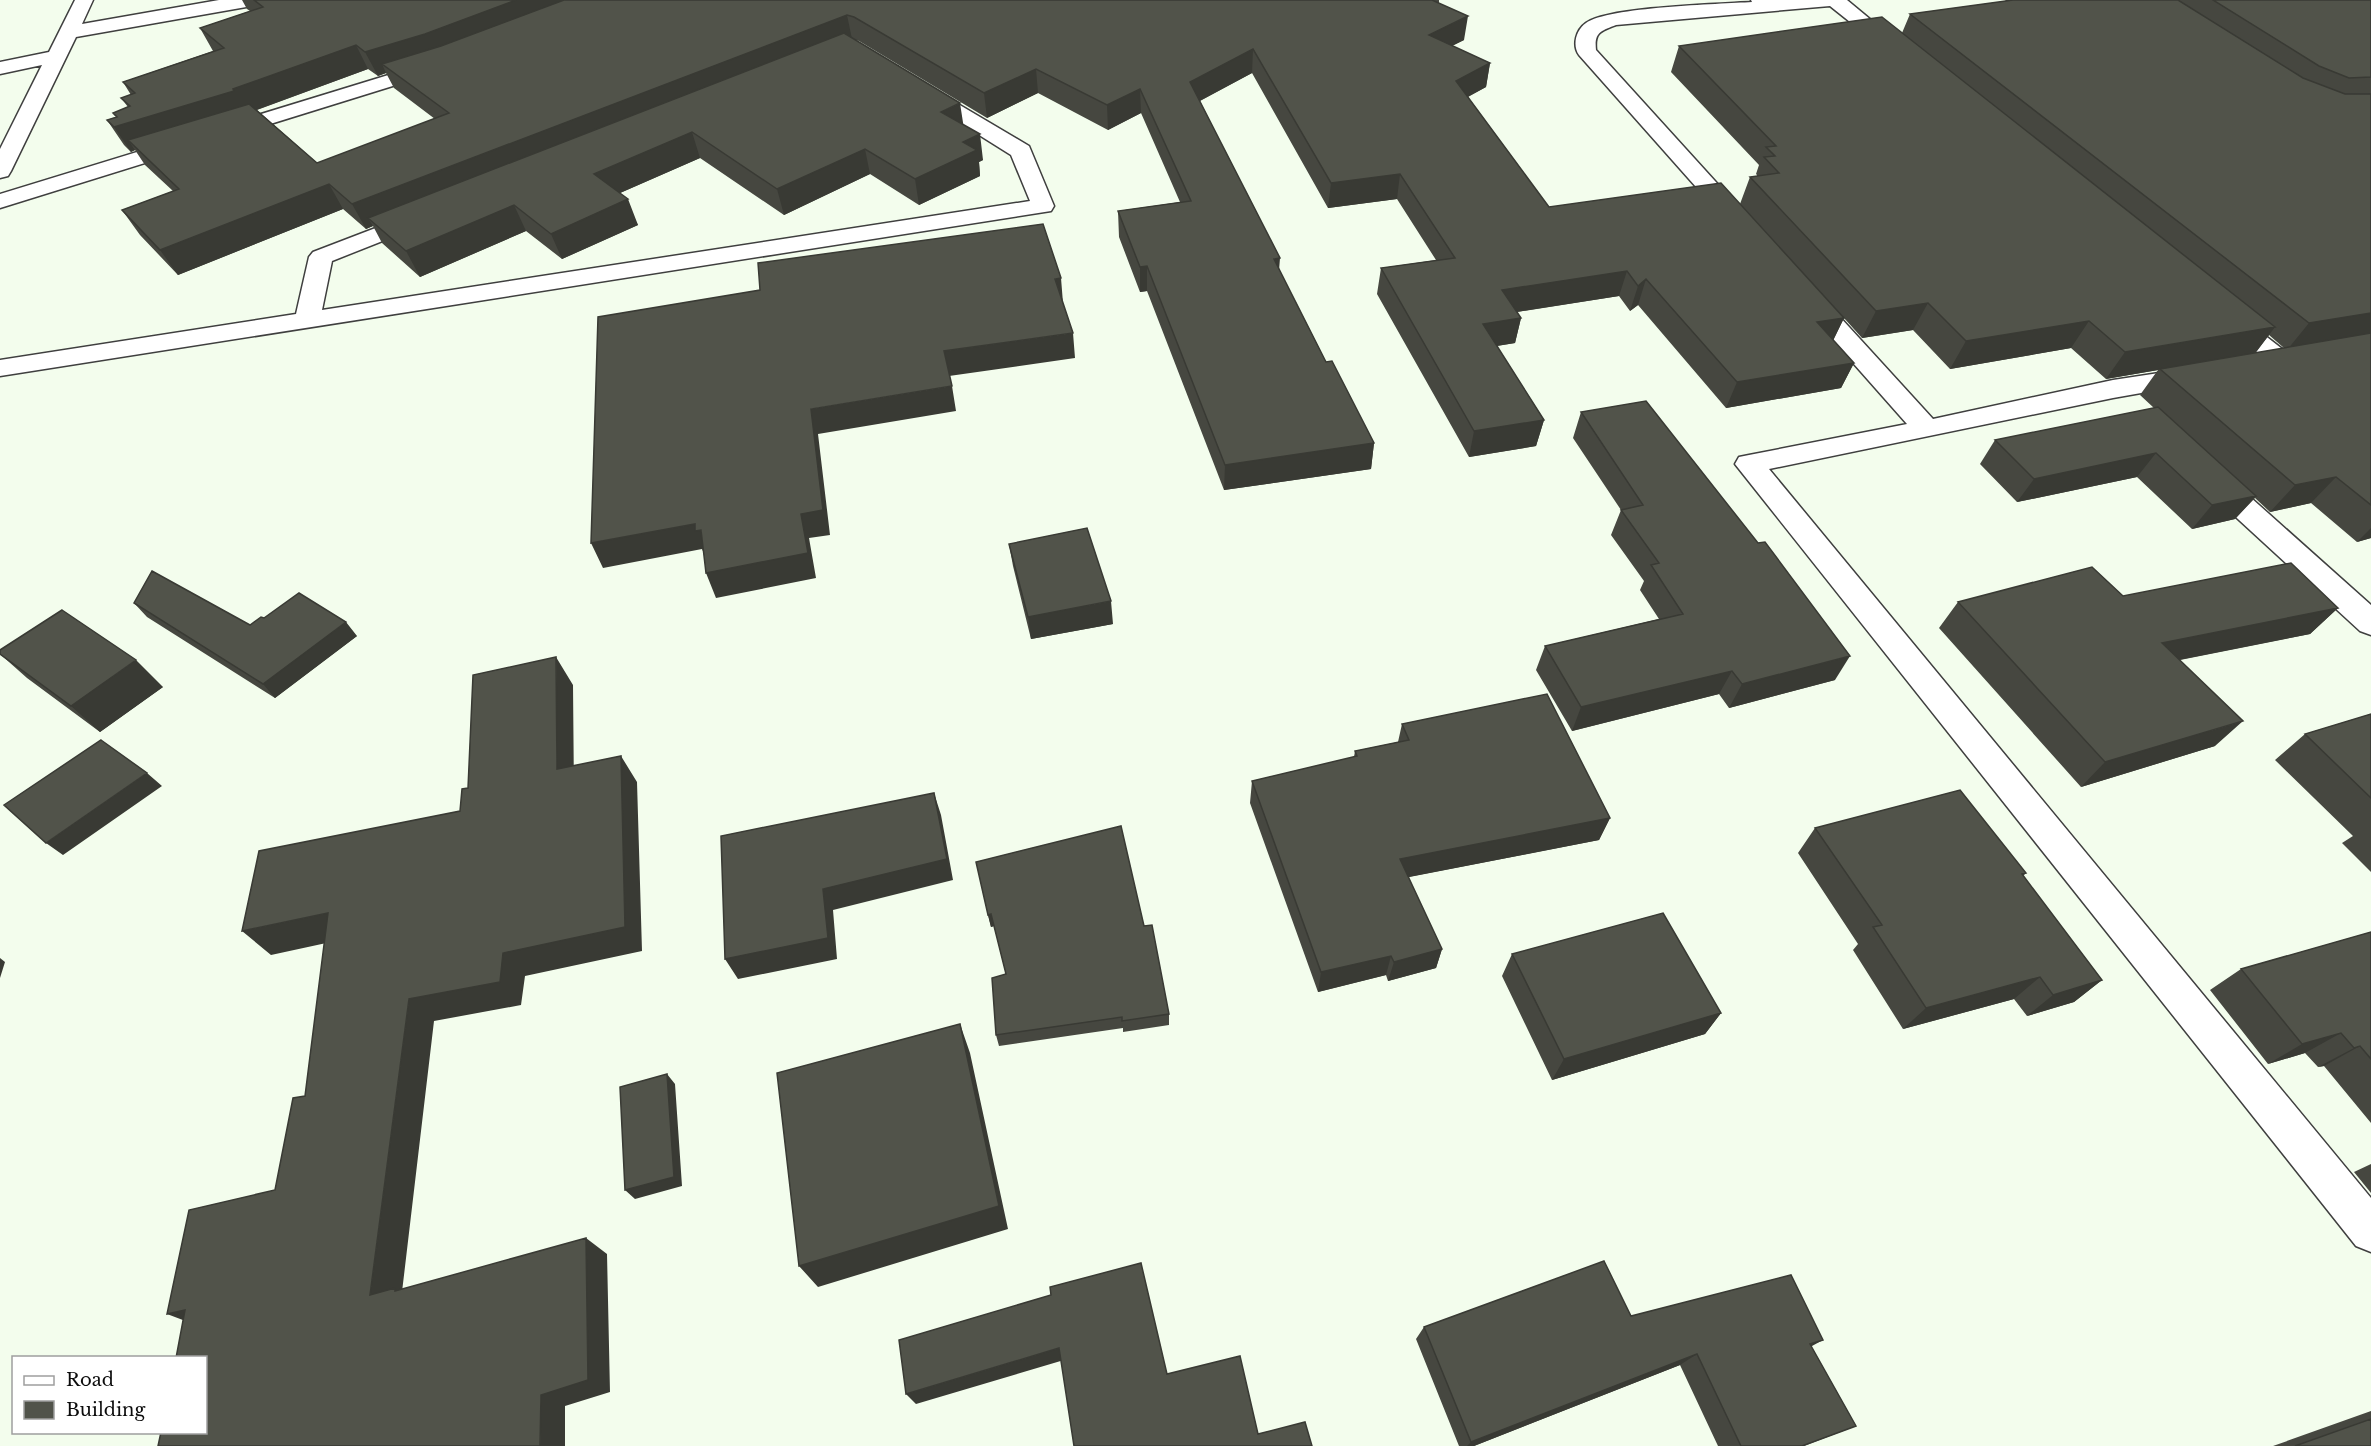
<svg xmlns="http://www.w3.org/2000/svg" width="2371" height="1446" font-family="'Libre Baskerville',serif">
<rect width="100%" height="100%" fill="#f3fded"/>
<g fill="none" stroke-linecap="round" stroke-linejoin="round">
<defs>
<path id="minor" d="M75,0h18l-11,24 137,-24h42l-2,4 -7,2 -176,31 -65,134 -3,5 -8,2v-29l42,-84 -42,9v-12l49,-10z
M1751,0h96l59,49 -3,4h-14l-59,-47 -214,19c-15,6 -22,7 -20,25l148,163 4,5 -4,5 -8,2 -8,-2 -149,-168c-7,-10 -3,-25 7,-32 22,-16 133,-19 166,-21z
M434,61l7,2 3,4 -3,4 -441,137v-14z
M924,86l7,2 98,58 25,60 -3,5 -1051,165v-16l296,-46 13,-57 4,-5 107,-41 8,2 4,5 -4,5 -96,38 -10,49 708,-109 -19,-46 -94,-59 -3,-4 3,-4z
M1809,291l9,2 115,126 180,-39 79,-12 9,2 4,6 -4,6 -9,2 -79,14 -344,71 602,729v54l-15,-6 -621,-782 4,-7 10,-2 158,-31 -107,-121 -3,-5 3,-5z
M2227,310l9,3 54,42 4,6 -4,6 -38,7 -9,-2 -4,-6 4,-6 16,-3 -41,-34 -4,-5 4,-5z
M2212,469l10,3 149,133v30l-11,-4 -158,-145 -4,-7 4,-7z"/>
</defs>
<!-- minor casing -->
<use href="#minor" stroke="#3f3f3f" stroke-width="3"/>
<!-- minor -->
<use href="#minor" fill="#fff" fill-rule="evenodd"/>
</g>
<!-- wall -->
<path fill="#464740" fill-rule="evenodd" d="M242,0h1197v3l25,37 -12,6 38,17 -4,24 -18,10 81,110 191,-3 10,-27 7,-1v-1l-1,-1 3,-9 -88,-93 8,-26 223,-13 8,-19 96,-13 -1,-1h366v538l-14,4 -46,-39 -41,9 -15,-14 -20,21 -43,10 -55,-52 -120,25 -37,-38 15,-24 159,-32 -14,-13 18,-25 -52,9 -35,-31 -121,21 -37,-39 -51,8 -18,-20 -11,22 21,23 -13,25 -115,20 -88,-103 -8,6 -11,-15 -102,16 4,6 -6,25 -18,3 47,74 -8,26 -67,11 -92,-163 4,-26 55,-8 -39,-61 -69,9 -76,-135 -52,28 79,168 47,93 48,81 -3,26 -147,21 -77,-199 -7,1 -21,-55 -1,-26 62,-9 -39,-89 -33,17 -70,-37 -51,25 -128,-77 -3,-1 107,85 20,35 -4,2 1,14 -61,29 -49,-31 -86,41 -84,-57 -80,35 18,32 -76,34 -36,-28 -106,46 -38,-34 -9,-17 -7,3 -23,-20 -165,66 -38,-40 -18,-25 51,-19 -28,-26 -10,-15 -4,2 -7,-7 -17,-25 9,-3 -3,-4 15,-6 -7,-9 10,-3 -8,-13 90,-31 -13,-23 50,-17 -3,-2zM368,69l10,7 8,-3 8,15 41,31 -118,44 -60,-53zM2269,335l15,13 -29,5z
M1581,412l254,268 -106,28 -10,-14 -147,37 -36,-61 9,-24 114,-27 -19,-29 4,-9 -33,-46 10,-25 -48,-72z
M1009,544l104,80 -82,15 -18,-73z
M2123,596l215,12 -28,26 -130,26 35,86 -134,41 -142,-159 19,-26z
M134,603l116,22 14,-7 93,18 -82,62 -128,-81z
M0,654l163,33 -63,45 -73,-54z
M2371,714v158l-29,-29 11,-7 -78,-76 30,-26z
M1402,724l208,94 -11,22 -191,37 34,72 -6,19 -48,13 -2,-6 -68,17 -68,-189 2,-22 102,-24 1,-6 43,-9z
M1815,828l211,45 -3,3 79,104 -28,22 -47,14 -13,-17 -111,30 -50,-79 5,-6 -60,-91z
M988,915l156,11 25,88v11l-46,7v-4l-124,18 -3,-11 10,-61 -12,-48 -3,1z
M2371,932v191l-47,-57 -6,1 -13,-14 -37,11 -58,-74 31,-21z
M1512,954l209,59 -16,21 -153,46 -50,-104z
M2371,1164v29l-17,-21z
M1631,1316l180,30 45,80 -52,20h-86l-38,-81 -206,81h-15l-43,-107 8,-12z
M2371,1411v35h-98z"/>
<!-- shaded-wall -->
<path fill="#393a34" d="M516,0h72l-206,64 4,9 -8,3 -13,-24z
M847,15l5,24 -484,179 5,8 -7,3 -14,-25z
M1468,16l-4,24 -39,19 4,-24z
M356,45l12,24 -120,44 -120,27 7,10 -4,2 -17,-25 119,-38z
M1253,49l-1,24 -62,33v-24z
M1490,63l-4,24 -34,18 4,-24z
M1036,69l2,24 -51,25 -3,-25z
M1140,89l1,24 -33,17 -1,-25z
M960,103l4,26 -23,-17z
M692,132l8,26 -96,42 -10,-26z
M980,134l3,26 -4,2 1,14 -61,29 -4,-26 48,-37z
M865,149l5,25 -86,41 -7,-26z
M1400,174l-3,25 -69,9 3,-25z
M329,184l14,25 -165,66 -18,-25z
M628,199l10,26 -76,34 -11,-25z
M514,205l12,26 -106,46 -14,-26z
M1280,258l-2,25 -4,-24z
M1147,266v25l-7,1v-25z
M1627,271l-8,25 -122,19 5,-25z
M1061,278l2,25 -8,-24z
M1646,279l-8,26 -8,6 8,-25z
M1928,303l-15,27 -51,8 14,-27z
M2371,310v27l-84,13 22,-27z
M1521,318l-6,25 -38,6 6,-25z
M1844,318l-12,25 -15,-21z
M2089,321l-18,27 -121,21 16,-28z
M2275,327l-21,28 -94,14 -2,1 -52,9 19,-27z
M1073,333l2,25 -126,18 -5,-25z
M1854,363l-13,25 -115,20 11,-26z
M952,386l4,25 -138,23 12,101 -21,3 7,40 -100,20 -10,-25 95,-59 10,-105z
M1544,420l-8,26 -67,11 5,-26z
M1374,443l-3,26 -147,21 1,-25z
M2156,453l-19,24 -120,25 17,-23z
M2336,477l-25,26 -41,9 25,-27z
M2256,496l-21,23 -43,10 20,-24z
M695,524l6,6 4,26 -3,-7 -99,19 -12,-25z
M2371,528v10l-14,4z
M1111,601l2,23 -82,15 -3,-22z
M2338,608l-28,26 -172,34 24,-25z
M346,622l11,14 -82,62 -12,-14z
M1850,656l-15,24 -106,28 13,-24z
M556,657l17,28 1,110 -17,-26z
M136,660l27,27 -63,45 -29,-26z
M1732,671l-13,23 -147,37 9,-24z
M2243,721l-28,25 -134,41 24,-25z
M621,756l16,26 5,169 -117,25 -4,29 -87,16 -32,271 -32,3 39,-296 94,-46z
M147,773l15,13 -99,69 -17,-12z
M934,793l7,22 12,65 -120,30 4,49 -99,20 -13,-20 98,-70z
M1610,818l-11,22 -205,40 6,-21z
M328,913l26,24 -83,18 -29,-24z
M991,914l3,12 -3,1 -3,-12z
M1442,949l-6,19 -48,13 6,-19z
M1391,956l-5,19 -68,17 3,-20z
M0,958l5,4 -5,16z
M2040,977l-26,22 -111,30 23,-21z
M2102,980l-28,22 -47,14 26,-21z
M1721,1013l-16,21 -153,46 12,-21z
M960,1024l10,29 38,176 -190,58 -19,-21z
M2341,1033l-36,20 -37,11 34,-20z
M2360,1046l-36,20 -6,1 36,-19z
M667,1074l8,10 7,102 -47,13 -10,-9z
M586,1238l21,16 3,138 -45,14v40h-25l1,-51z
M185,1310l19,18 -37,-14z
M1823,1340l-22,12 9,-8z
M1059,1348l5,12 -148,44 -10,-10z
M1697,1354l-17,11 -206,81h-7l4,-4z"/>
<!-- building -->
<path fill="#51534a" stroke="#393a34" stroke-width="1.5" d="M254,0h262l-91,34 -60,18 -9,-7 -123,44 1,2 -120,36 -7,-7 10,-3 -4,-4 17,-7 -9,-8 14,-5 -12,-11 101,-34 -24,-20 63,-21z
M564,0h868l36,16 -39,19 61,28 -34,18 93,126 172,-24 123,135 -27,4 37,41 -117,19 -91,-103 -8,7 -11,-15 -125,19 19,28 -38,6 61,96 -70,11 -93,-163 74,-10 -55,-84 -69,9 -78,-134 -63,33 90,176 -6,1 52,103 6,-1 42,82 -149,22 -78,-199 -7,1 -22,-56 73,-10 -51,-112 -33,16 -71,-36 -52,24 -130,-76 -7,-2 -495,189 -23,-20 -169,66 -38,-40 57,-21 -51,-49 121,-36 68,59 132,-50 -67,-49 59,-18z
M2013,0h165l125,78 42,16h26v219l-62,10 -399,-309z
M2213,0h158v77l-22,1 -30,-12z
M1882,17l393,310 -150,25 -36,-31 -123,20 -38,-38 -52,8 -126,-134 29,-4 -15,-16 11,-1 -9,-9 10,-1 -97,-100z
M844,33l116,70 -19,9 39,22 -17,8 14,8 -62,29 -50,-30 -88,40 -85,-57 -98,42 34,25 -77,35 -37,-29 -108,46 -38,-33z
M1043,224l18,54 -6,1 18,54 -129,18 8,35 -141,23 12,101 -22,4 7,39 -102,20 -5,-43 -6,1v-7l-104,19 7,-226 162,-27 -2,-27z
M2371,333v172l-35,-28 -41,8 -135,-116z
M1646,401l112,142 7,-1 85,114 -108,28 -10,-13 -151,36 -36,-61 138,-32 -32,-49 8,-2 -38,-53 22,-5 -62,-93z
M2158,407l98,89 -44,9 -56,-52 -122,26 -39,-39z
M1087,528l24,73 -83,16 -19,-73z
M2291,563l47,45 -176,35 81,78 -138,41 -147,-160 134,-35 31,29z
M152,571l98,54 11,-8 3,1 35,-25 47,29 -83,62 -129,-81z
M62,610l74,50 -65,46 -71,-52v-4z
M556,657l1,112 64,-13 4,171 -122,26 -3,29 -91,17 -39,296 25,-7v3l191,-53 2,142 -47,15 -1,51h-382l3,-14h45v-74h-30l9,-48 -18,4 22,-104 86,-20 18,-92 12,-2 23,-183 -86,18 17,-80 201,-40 2,-22 6,-1 5,-113z
M1547,694l63,124 -210,41 42,90 -48,13 -3,-6 -70,16 -69,-191 105,-25 -2,-5 54,-11 -7,-16z
M2371,714v84l-66,-64z
M101,740l46,33 -101,70 -42,-38z
M1960,790l66,83 -4,1 80,106 -49,15 -13,-18 -114,31 -53,-81 9,-2 -67,-97z
M934,793l13,66 -124,30 5,49 -103,21 -4,-123z
M1121,826l23,100 8,-1 17,89 -47,7v-4l-126,18 -4,-57 14,-4 -15,-60 -3,1 -12,-53z
M1663,913l58,100 -157,46 -52,-105z
M2371,932v127l-11,-13 -6,2 -13,-15 -39,11 -61,-75z
M960,1024l39,182 -200,60 -22,-193z
M667,1074l7,103 -49,13 -5,-103z
M1604,1261l27,55 160,-41 32,65 -13,4 46,82 -54,20h-61l-44,-92 -226,88 -47,-115z
M1141,1263l26,111 73,-18 18,78 47,-12 7,24h-238l-15,-98 -153,46 -7,-54 152,-45 -1,-8z
M2371,1419v27h-76z"/>
<!-- legend -->
<rect x="12" y="1356" width="195" height="78" fill="#ffffff" stroke="#9e9e9e" stroke-width="1.5"/>
<rect x="24" y="1376" width="30" height="9" fill="#ffffff" stroke="#9e9e9e" stroke-width="1.5"/>
<text x="66" y="1386" font-size="18" fill="#0c0c0c">Road</text>
<rect x="24" y="1401" width="30" height="18" fill="#51534a" stroke="#9e9e9e" stroke-width="1.5"/>
<text x="66" y="1416" font-size="18" fill="#0c0c0c">Building</text>
</svg>
